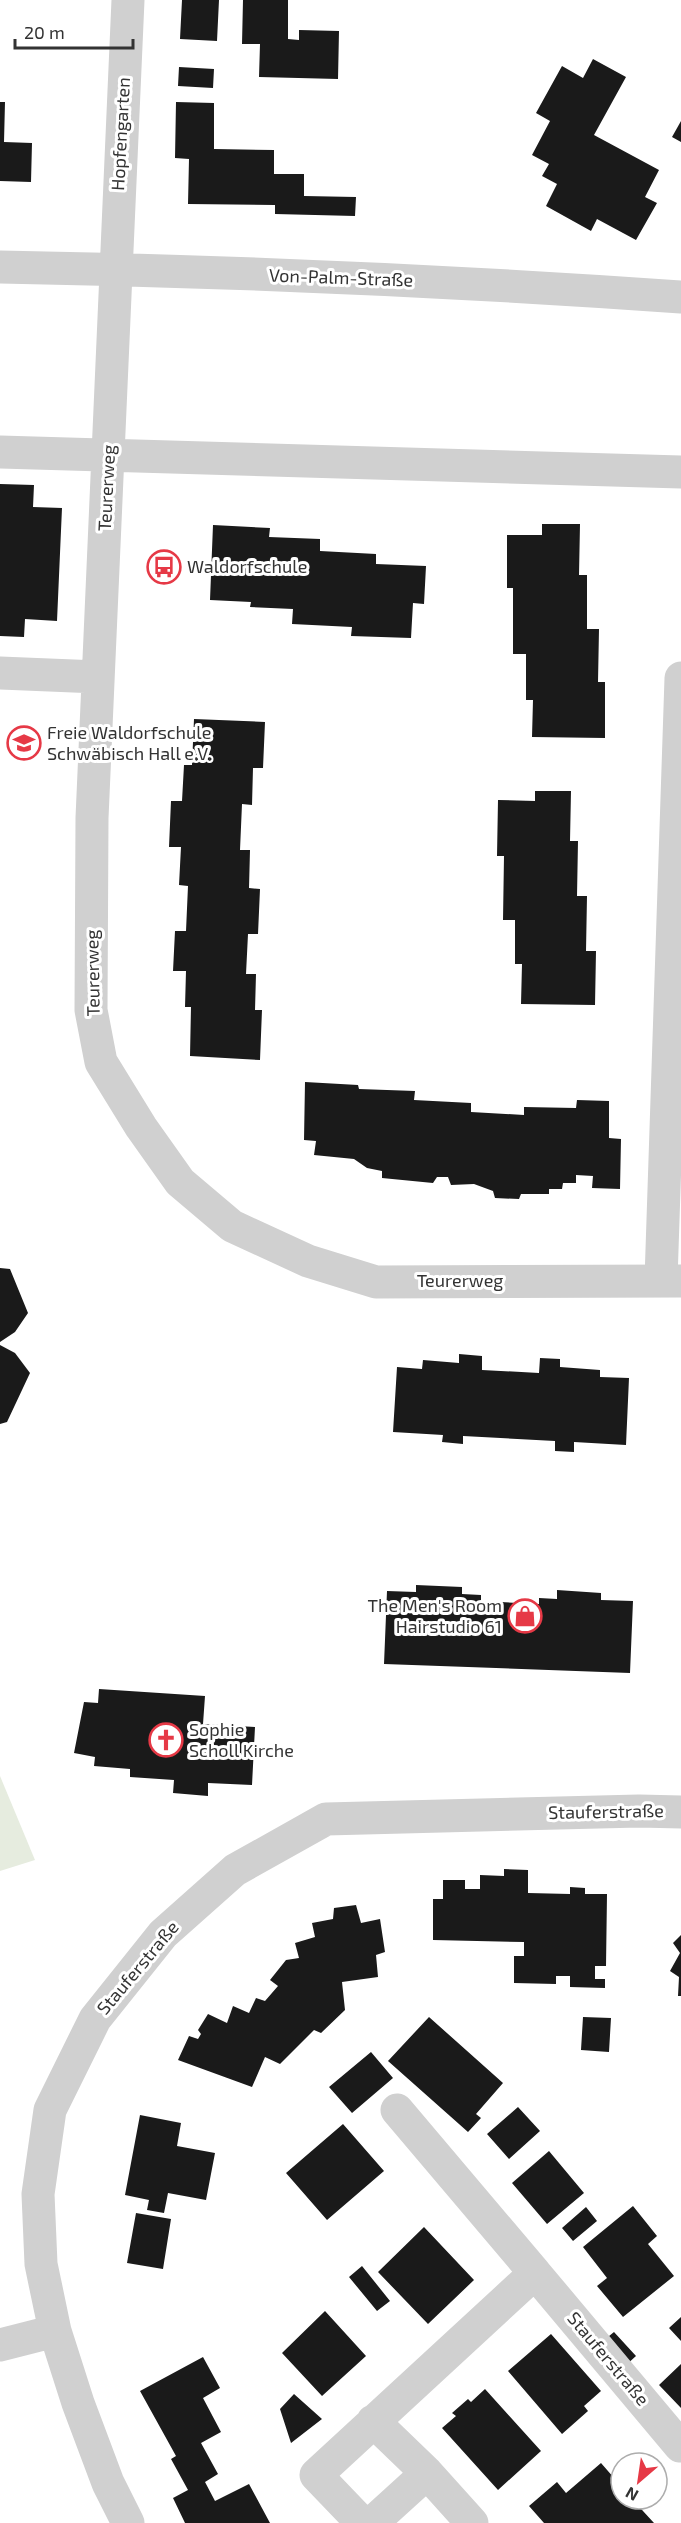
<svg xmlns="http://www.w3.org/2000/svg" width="681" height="2523" font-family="'Exo 2',sans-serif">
<rect width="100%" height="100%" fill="#fff"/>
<!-- garden -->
<path fill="#e6ecdf" d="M0,1776l35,84 -35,11z"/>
<!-- building -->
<path fill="#1a1a1a" d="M182,0h37l-2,41 -37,-2z
M243,0h45v39l11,1v-10l40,1 -1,48 -79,-2 1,-33h-18z
M593,59l33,18 -32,58 65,35 -14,27 12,6 -21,37 -39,-21 -6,12 -45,-25 11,-22 -15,-8 7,-12 -17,-9 18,-34 -14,-8 26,-47 21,12z
M179,67l35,2 -1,19 -35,-2z
M0,102h5l-1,40 28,1 -1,39 -31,-1z
M176,102l38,1v46l60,1v24h30v22l52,1 -1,19 -80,-2v-9l-87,-1 1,-45 -14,-1z
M681,121v21l-9,-5z
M0,484l34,1 -1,22 29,1 -5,113 -32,-2 -1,18 -24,-1z
M542,524h38l-1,51h8v54h12l-1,53h7v56l-73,-1 1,-37h-7v-46h-13v-66h-6v-53h35z
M213,525l57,3 -1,9 51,2v12l56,3v10l50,2 -2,38 -11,-1 -2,35 -60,-2 1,-9 -60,-3 1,-15 -43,-2 1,-5 -41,-2z
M194,719l71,3 -2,46h-10l-1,37 -10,-1 -2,46h10l-1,38 11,1 -2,45h-10l-2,40h10l-1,36h7l-2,50 -70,-4 1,-49h-6l1,-36h-13l2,-40h11l2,-45 -9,-1 2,-38h-12l2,-46h11l2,-36h8z
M535,791h36l-1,50h8l-1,55h10l-1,55h10l-1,54 -74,-1 1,-40h-7v-44h-12l1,-64h-7l1,-56 37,1z
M305,1082l53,3 1,4 56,2 -1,9 57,3v9l53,3v-8l52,1 1,-8 32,1v37l12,1 -1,50 -28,-1 1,-12 -17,-1v8h-13l-1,6h-13v5h-28l-2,5 -24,-1 -2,-7 -19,-7 -23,1 -3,-8h-11l-4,6 -51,-5v-7l-15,-3 -13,-9 -40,-4 2,-14 -12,-1z
M0,1268l10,1 18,44 -13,19 -15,10z
M0,1345l15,8 15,20 -23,49 -7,2z
M459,1354l23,2v14l57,3 1,-15 20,1v8l40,3v7l29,1 -3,67 -52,-3v10l-19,-1v-10l-92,-5v8l-21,-2 1,-7 -50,-3 4,-65 25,2 1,-9 36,3z
M416,1585l46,2v7l19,1v6l58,3v-6l18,1v-9l44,3v7l32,1 -3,72 -246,-9 3,-73 29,1z
M99,1689l106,7 -2,28 52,3 -3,58 -44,-2v13l-35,-3 1,-13 -44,-3v-8l-36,-3 1,-9 -21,-4 10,-51 14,1z
M504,1869l24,1v23l42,1v-7l15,1v6h22l-1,72h-11v13h10v9l-35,-1v-11h-14v8l-42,-1v-27h10v-14l-91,-2v-41h10v-19h22v9h15v-14l24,1z
M356,1905l5,18 19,-4 5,33 -9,3 2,22 -36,5 3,28 -24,23 -7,-3 -34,34 -15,-7 -13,30 -74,-27 11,-24 9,3 3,-5 -3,-4 10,-16 19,9 6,-17 16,7 7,-15 9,3 13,-15 -8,-6 16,-20 13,-2 -4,-15 20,-6 -3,-14 21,-4 1,-11z
M681,1935v61h-3l1,-19 -9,-6 10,-18 -7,-10z
M429,2017l74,66 -27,31 5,4 -13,14 -80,-71z
M583,2017l28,1 -2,34 -28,-2z
M371,2052l22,26 -41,35 -23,-26z
M518,2107l22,24 -31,28 -22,-25z
M140,2115l41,8 -4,23 38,7 -9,47 -38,-7 -4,20 -17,-3 2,-10 -24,-5z
M343,2124l41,47 -57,49 -41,-47z
M549,2151l35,42 -37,31 -35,-41z
M633,2206l24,30 -9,8 26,32 -51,41 -26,-31 10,-8 -24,-31z
M586,2207l11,14 -24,20 -11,-13z
M136,2213l35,6 -8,50 -36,-6z
M424,2227l50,53 -46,44 -50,-52z
M362,2266l28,35 -13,10 -28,-34z
M325,2311l41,45 -44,40 -40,-43z
M681,2317v24l-12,-13z
M614,2332l22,24 -11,10 -22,-25z
M551,2334l50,57 -17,15 4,5 -26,23 -54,-63z
M203,2357l17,31 -17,10 18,34 -20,11 17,31 -13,8 10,19 34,-17 21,39h-85l-12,-25 15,-8 -17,-31 5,-3 -36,-65z
M681,2364v44l-22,-23z
M485,2389l56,62 -43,39 -56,-62 14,-12 -4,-3 16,-14 3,3z
M294,2394l28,25 -31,24 -11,-34z
M601,2463l20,23v13h11l22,24h-110l-15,-17 28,-24 9,11z"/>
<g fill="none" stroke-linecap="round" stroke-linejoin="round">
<!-- minor -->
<path stroke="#d0d0d0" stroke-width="33" d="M128,0l-36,818 -1,192 10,52 40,65 39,55 52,44 76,35 68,21 305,-1
M0,267c227,4 455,14 681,30
M0,452l681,20
M0,673l98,4
M661,1280l20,-602
M535,2273l145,173
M0,2345l55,-14
M373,2421l54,52
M128,2523l-20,-40 -30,-80 -23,-72 -14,-67 -3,-70 12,-84 45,-91 68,-85 72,-64 91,-51 313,-8 42,1
M362,2523l-46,-48 219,-202 -138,-163
M372,2523l55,-50 45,50"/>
</g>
<!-- icons -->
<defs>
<symbol id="bus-ring" viewBox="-11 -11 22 22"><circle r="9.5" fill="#fff" stroke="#e63946" stroke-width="1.5"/><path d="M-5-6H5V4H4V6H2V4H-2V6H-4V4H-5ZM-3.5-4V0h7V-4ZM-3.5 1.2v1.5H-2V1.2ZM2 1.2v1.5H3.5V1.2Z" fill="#e63946"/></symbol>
<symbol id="school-ring" viewBox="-11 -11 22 22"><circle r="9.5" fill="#fff" stroke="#e63946" stroke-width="1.5"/><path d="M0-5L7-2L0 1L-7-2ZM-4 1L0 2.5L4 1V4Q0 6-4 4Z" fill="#e63946"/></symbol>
<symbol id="shop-ring" viewBox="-11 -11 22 22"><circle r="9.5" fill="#fff" stroke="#e63946" stroke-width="1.5"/><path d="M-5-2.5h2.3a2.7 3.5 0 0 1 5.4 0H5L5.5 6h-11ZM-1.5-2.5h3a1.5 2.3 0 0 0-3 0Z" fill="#e63946"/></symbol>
<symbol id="church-ring" viewBox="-11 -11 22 22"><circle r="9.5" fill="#fff" stroke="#e63946" stroke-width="1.5"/><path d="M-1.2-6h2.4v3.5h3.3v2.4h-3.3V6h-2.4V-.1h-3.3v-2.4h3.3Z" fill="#e63946"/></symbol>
</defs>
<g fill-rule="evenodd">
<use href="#bus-ring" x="145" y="548" width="38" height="38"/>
<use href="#school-ring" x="5" y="724" width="38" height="38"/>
<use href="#shop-ring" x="506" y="1597" width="38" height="38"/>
<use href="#church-ring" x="147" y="1721" width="38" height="38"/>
</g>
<g text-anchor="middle" stroke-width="6" stroke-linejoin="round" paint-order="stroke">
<!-- street labels -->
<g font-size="18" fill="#333" stroke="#fff">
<text transform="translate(121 134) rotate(-87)" y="6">Hopfengarten</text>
<text transform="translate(341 278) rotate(2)" y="6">Von-Palm-Straße</text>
<text transform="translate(107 488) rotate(-87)" y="6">Teurerweg</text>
<text transform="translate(93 973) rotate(-91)" y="6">Teurerweg</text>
<text x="460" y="1287">Teurerweg</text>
<text transform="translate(606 1812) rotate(-1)" y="6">Stauferstraße</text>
<text transform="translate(138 1968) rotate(-50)" y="6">Stauferstraße</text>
<text transform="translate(608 2359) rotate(50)" y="6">Stauferstraße</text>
</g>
<!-- poi labels -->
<g font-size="18" fill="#333" stroke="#fff" text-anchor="start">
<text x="187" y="573">Waldorfschule</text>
<text x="47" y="739">Freie Waldorfschule<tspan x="47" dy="21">Schwäbisch Hall e.V.</tspan></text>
<text x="502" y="1612" text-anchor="end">The Men's Room<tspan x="502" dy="21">Hairstudio 61</tspan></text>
<text x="189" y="1736">Sophie<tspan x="189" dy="21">Scholl Kirche</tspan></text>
</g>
</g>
<!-- north arrow -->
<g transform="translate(639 2481) rotate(209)"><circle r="28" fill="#ffffff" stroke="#adadad" stroke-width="1.5"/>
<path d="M0-4.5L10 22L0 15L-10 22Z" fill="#e63946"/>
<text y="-9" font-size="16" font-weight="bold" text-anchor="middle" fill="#333333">N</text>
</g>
<!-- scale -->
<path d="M15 39v9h118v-9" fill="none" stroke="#333333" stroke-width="3"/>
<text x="24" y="39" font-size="18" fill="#333333" stroke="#ffffff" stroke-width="4.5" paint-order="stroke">20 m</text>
</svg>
